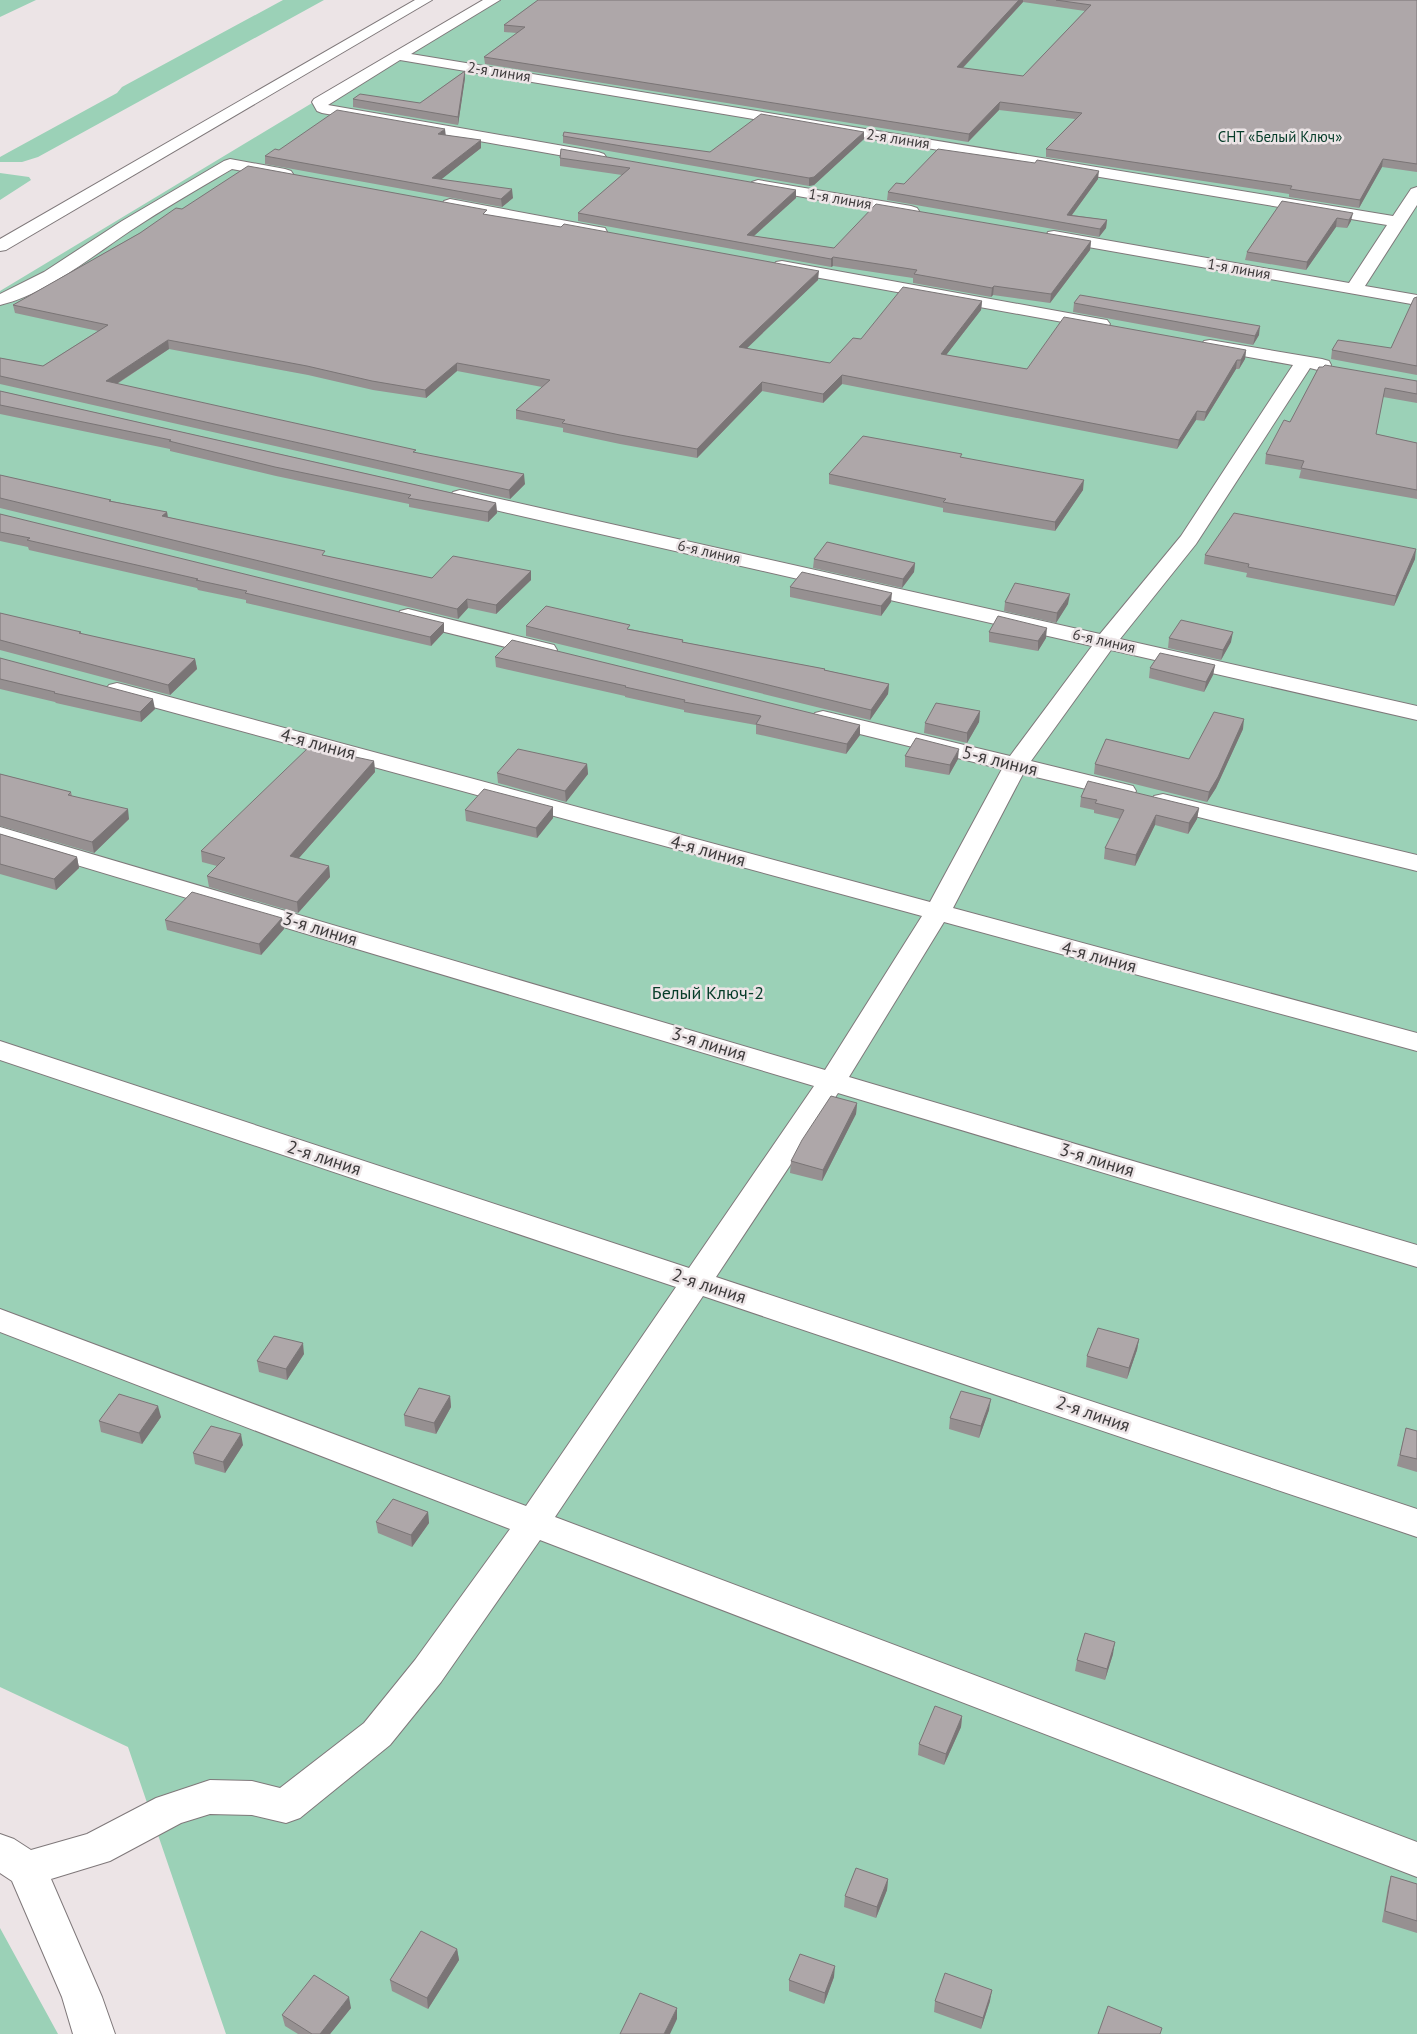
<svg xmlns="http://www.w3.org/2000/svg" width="1417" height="2034" font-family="'PT Sans',sans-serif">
<rect width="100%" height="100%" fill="#ece4e6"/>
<!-- green -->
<path fill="#9bd1b7" d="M0,0h36l-36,17z
M283,0h41l-286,157 -16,5h-22v-5l9,-5 108,-59 5,-6z
M483,0h934v2034h-1191l-98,-287 -128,-60v-1396z
M0,173l29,4 2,3 -31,20z
M0,1928l58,106h-58z"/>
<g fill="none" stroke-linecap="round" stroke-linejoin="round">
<defs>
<path id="minor" d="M415,0h17l-426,250 -6,1v-12z
M483,0h17l-89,54 982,162 18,-27 6,-2v18l-52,81 52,9v10l-363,-64 -6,-1 -2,-4 2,-4 6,-1 295,52 38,-58 -987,-165 -72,45 270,47 6,2 2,3 -2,3 -6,2 -276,-49 -5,-2 -5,-9 2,-3z
M230,159l55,10 6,2 2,3 -2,3 -6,2 -53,-10c-34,20 -69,40 -102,62 -39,26 -84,63 -130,74v-11l44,-22 78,-51 102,-60z
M758,180l153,26 6,2 2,3 -2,3 -6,2 -159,-28 -2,-3 2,-3z
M450,199l149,28 6,1 2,4 -2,4 -6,1 -155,-30 -2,-3 2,-3z
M782,261l319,58 6,1 3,4 -3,4 -6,1 -325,-59 -3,-4 3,-4z
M1210,340l112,19 7,2 2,4 -2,4 -7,2 -12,-3 -114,176 -76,95 297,67v14l-306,-70 -80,111 102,25 3,5 -3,5 -9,2 -101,-24 -70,134 464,125v18l-473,-129 -95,155 568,168v22l-579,-174 -122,184 701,232v28l-714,-241 -148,221 862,325v35l-877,-337 -99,142 -51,63 -90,73 -14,5 -34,-8 -42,-1 -29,9 -71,38 -59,18 51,118 13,37h-42l-11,-37 -50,-116 -12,-8v-39l14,5 17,11 56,-16 69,-36 54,-18 42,1 28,7 84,-65 51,-63 95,-131 -510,-197v-23l526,197 150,-219 -676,-227v-19l689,227 125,-182 -814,-244v-15l825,243 97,-154 -813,-221 -4,-5 4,-5 8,-2 8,2 805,217 72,-133 -187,-46 -4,-5 4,-5 8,-2 187,45 82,-110 -632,-144 -7,-2 -3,-4 3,-4 7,-2 640,144 81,-98 112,-171 -89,-16 -3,-4 3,-4z
M408,609l146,36 3,5 -3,5 -8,2 -146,-36 -3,-5 3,-5z
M1163,794l254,61v16l-263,-65 -3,-5 3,-5z"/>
</defs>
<!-- minor casing -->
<use href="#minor" stroke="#7f787a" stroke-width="2"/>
<!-- minor -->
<use href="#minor" fill="#fff" fill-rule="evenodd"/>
</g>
<!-- wall -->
<path fill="#969091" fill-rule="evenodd" d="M538,0h879v172l-35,-5 -23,41 -70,-11v-3l-243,-37v-8l29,-30 -76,-9 -31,32 -483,-78 -1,-7 33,-24 -13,-1v-7zM1023,2l62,9 -62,65 -60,-8z
M465,71v7l-7,47 -105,-18v-8l67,4z
M445,135l36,13 -40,31 72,19 -11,9 -237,-43v-8l14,-6z
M563,136l147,16 154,-13 -50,46 -5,1 -246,-43z
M560,158l236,32v8l-42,38 80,12 257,-7 -1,9 -40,53 -57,-8 -2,2 -78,-14v-5l-80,-12 -2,1 -253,-46v-8l44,-38 -62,-9z
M1098,179l-26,36 35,5 -1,8 -7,9 -212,-37 1,-8 16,-8z
M1282,201l69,20 -4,7 -11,-1 -30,43 -61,-10 2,-8z
M182,209l306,6 330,65 -72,68 84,15 31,-24 121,-38 -1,9 -35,45 81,14 219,-19 -1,9 -6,10h-3l-32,52 -8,-1 -19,29 -335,-65 -19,19 -61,-12 -65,67 -77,-14 -57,-12v-4l-47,-9v-9l26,-23 -85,-16 -31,27 -53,-8 -65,-15 -139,-26 -52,35 299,69 109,31 -15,15 -510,-115v-26l43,8 55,-35 -83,-18 -2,-8z
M1417,297v78l-86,-16 1,-9 59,-2z
M1074,303l185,32 -6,10 -180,-33z
M1319,367l98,14v22l-34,-6 -7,37 41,9v56l-118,-21 2,-8 -36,-6 1,-10 24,-32z
M0,391l496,112 1,10 -9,9 -79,-15v-3l-133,-28 -106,-25v-2l-170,-35z
M961,457l122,33 -28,41 -112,-19v-4l-114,-24v-10z
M0,475l111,26 56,11 1,5 158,39 106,22 99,2 -35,34 -28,-6 -10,11 -458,-111z
M0,514l444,118 -13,14 -185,-43v-3l-48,-10 -1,-2 -168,-38 -1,-3 -28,-6z
M1205,555l210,4 -21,47 -148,-29 1,-4 -43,-9z
M814,559l101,4 -1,9 -12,16 -89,-20z
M790,587l101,15 -10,14 -91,-19z
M1005,602l63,2 -12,19 -52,-12z
M0,613l81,21 114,25 2,10 -27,26 -170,-45z
M526,626l104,3 53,11v2l142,27v1l64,14 -1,10 -18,26 -344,-84z
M989,632l57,6 -8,13 -49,-9z
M1169,638l62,4 -10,18 -53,-12z
M495,657l365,68v10l-14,19 -90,-20v-9l-72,-13v-2l-59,-13v-1l-129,-29z
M0,658l155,51 -14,13 -85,-19 -1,-1 -55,-13z
M1215,665l-2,10 -9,17 -55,-14 1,-10z
M980,711l-1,11 -12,21 -43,-10 1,-10z
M1243,729l-27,59 -9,14 -113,-28 1,-10 94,-5z
M905,756l53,3 -9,16 -44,-8z
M374,761l1,11 -77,87 31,7 1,11 -32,36 -89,-26 -2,-11 10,-10 -15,-4 -1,-11z
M587,764l1,10 -22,28 -68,-19 -1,-10z
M0,774l71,18 1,4 57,23 -35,34 -94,-27z
M1081,797l118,11 -2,11 -9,15 -33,-9 -20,41 -31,-7 1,-11 15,-29 -26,-6v-3l-14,-3z
M553,807v11l-16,20 -71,-17 -1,-11z
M0,834l77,23 2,11 -23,22 -56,-16z
M282,918l2,11 -23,26 -94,-25 -2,-10z
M857,1103l-1,11 -34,67 -32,-8 1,-12z
M1139,1339l-2,11 -10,29 -41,-12 1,-11z
M304,1354l-17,26 -28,-8 -2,-11z
M450,1396l1,11 -15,27 -31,-8 -1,-11z
M989,1410l-10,28 -30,-9 1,-11z
M161,1417l-19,27 -41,-12 -2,-11z
M1406,1428l11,3v41l-20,-6z
M243,1445l-18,28 -30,-9 -2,-11z
M428,1512l1,11 -17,24 -34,-14 -2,-11z
M1113,1654l-8,26 -30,-9 2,-11z
M962,1716l-1,11 -17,38 -26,-10 1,-11z
M1391,1876l26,8v49l-35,-11 6,-35z
M888,1879l-1,11 -11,28 -32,-11 1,-11z
M457,1949l2,11 -31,49 -36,-18 -2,-11z
M834,1977l-10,27 -35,-13v-11z
M935,2001h55l-9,28 -47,-17z
M351,2008l-21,26h-32l-13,-8 -3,-11z"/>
<!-- shaded-wall -->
<path fill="#7a7576" d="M1019,0h4v2l-67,73 1,-8z
M465,71v7l-7,47v-8z
M1000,102l-1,8 -31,32 1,-8z
M445,129l1,8 -8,-3z
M864,132v7l-50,46 -5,1v-8z
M481,140v8l-48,38 -1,-8z
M1383,159l-1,8 -23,41 1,-8z
M1099,171l-1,8 -32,44 1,-8z
M512,189l1,9 -11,9 -1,-8z
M796,190v8l-50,45 1,-8z
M1353,213l-2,8 -4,7 2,-8z
M1337,218l-1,9 -30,43 1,-8z
M1107,220l-1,8 -7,9 1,-8z
M1091,241l-1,9 -40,53 1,-9z
M833,257v9l-2,1v-8z
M819,271l-1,9 -79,76v-9z
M994,286l-1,9 -2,2 1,-9z
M982,301l-1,9 -41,53 1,-9z
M1260,326l-1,9 -6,10 2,-9z
M168,340l1,9 -62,41 -1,-9z
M1246,350l-1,9 -6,10 2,-9z
M1237,360l-1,9 -32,52 2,-9z
M457,363v8l-31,27 -1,-8z
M842,375v9l-19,19v-9z
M762,382v9l-65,67v-9z
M1197,411l-1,9 -19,29 2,-9z
M524,474l1,10 -15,15 -1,-9z
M1084,480l-1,10 -28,41v-9z
M496,503l1,10 -9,9v-10z
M167,512l1,9 -6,-5z
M1416,549l-1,10 -21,47 2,-10z
M915,563l-1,9 -12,16 1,-9z
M531,571v9l-35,34v-9z
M892,593l-1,9 -10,14v-10z
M1070,594l-2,10 -12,19 1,-10z
M467,599l1,9 -10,11 -1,-10z
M444,623v9l-13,14 -1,-9z
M1047,628l-1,10 -8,13v-10z
M1233,632l-2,10 -10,18 2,-10z
M195,659l2,10 -27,26 -2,-10z
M1215,665l-2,10 -9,17 2,-10z
M889,684l-1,10 -18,26 1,-10z
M153,699l2,10 -14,13 -1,-10z
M980,711l-1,11 -12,21v-10z
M1244,719l-1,10 -27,59 -9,14 2,-10z
M860,725v10l-14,19 1,-10z
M959,749l-1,10 -9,16 1,-10z
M374,761l1,11 -84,95 -1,-11z
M587,764l1,10 -22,28 -1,-11z
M553,807v11l-16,20 -1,-10z
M1199,808l-2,11 -9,15 1,-11z
M128,809l1,10 -35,34 -2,-11z
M1156,815l-1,10 -20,41 1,-11z
M77,857l2,11 -23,22 -2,-11z
M329,866l1,11 -32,36 -1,-11z
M282,918l2,11 -23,26 -2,-11z
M857,1103l-1,11 -34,67 1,-11z
M1139,1339l-2,11 -10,29 2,-11z
M303,1343l1,11 -17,26 -1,-11z
M450,1396l1,11 -15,27 -2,-11z
M991,1399l-2,11 -10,28 2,-12z
M158,1406l3,11 -19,27 -3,-11z
M241,1434l2,11 -18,28 -2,-11z
M428,1512l1,11 -17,24 -1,-12z
M1115,1642l-2,12 -8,26 2,-11z
M962,1716l-1,11 -17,38 2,-11z
M888,1879l-1,11 -11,28 1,-11z
M457,1949l2,11 -31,49 -1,-11z
M835,1966l-1,11 -10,27 1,-11z
M992,1990l-2,11 -9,28 2,-11z
M349,1997l2,11 -21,26h-10z
M677,2008v11l-7,15h-6z"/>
<!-- building -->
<path fill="#aea7a9" stroke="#7a7576" d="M538,0h481l-62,67 66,9 68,-71 -35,-5h361v164l-34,-5 -23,41 -70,-11 2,-3 -246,-37 36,-36 -82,-11 -31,32 -485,-77 41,-30 -21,-2z
M465,71l-7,46 -105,-18 7,-5 60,9z
M337,110l108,19 -7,5 43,6 -49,38 80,11 -11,10 -236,-43 10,-7 4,1z
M761,114l103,18 -50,45 -5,1 -246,-42 1,-4 146,20z
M561,149l235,41 -49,45 87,13 42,-44 215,37 -40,53 -57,-8 -2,2 -78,-14 3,-4 -84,-13 -2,2 -253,-46 52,-45 -70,-10z
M938,149l97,14 2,-3 62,11 -32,44 40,5 -7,9 -212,-37 8,-9 8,1z
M248,166l239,44 -4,4 78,13 3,-3 255,47 -80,76 91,16 23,-25 8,1 42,-52 79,14 -41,53 86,15 37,-52 182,33 -5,10h-4l-31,52 -9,-1 -18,29 -337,-65 -19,19 -61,-12 -65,67 -77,-14 -58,-12 3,-3 -49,-10 34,-30 -93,-17 -32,27 -53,-9 -65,-15 -139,-26 -62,41 310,69 -3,2 111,22 -15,16 -509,-114v-18l43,8 65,-41 -95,-20 127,-72 36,-25 6,1z
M1282,201l71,12 -4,7 -12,-2 -30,44 -60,-10z
M1080,295l180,31 -5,10 -181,-33z
M1417,297v69l-85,-16 6,-10 53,8 23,-50z
M1325,365l92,16v13l-32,-6 -9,46 41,9v47l-116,-22 3,-7 -38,-7 18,-34 6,2 29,-55h4z
M0,391l496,112 -8,9 -80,-14 3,-3 -136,-28 -106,-26 2,-1 -171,-35z
M863,436l99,18 -2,3 124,23 -29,42 -112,-20 3,-3 -117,-25z
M0,475l111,25 -2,1 58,11 -5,4 163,35 -3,4 110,23 21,-22 78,15 -35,34 -29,-6 -10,10 -457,-111z
M1234,513l182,36 -20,47 -148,-29 1,-3 -44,-9z
M0,514l444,109 -14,14 -185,-44 2,-2 -51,-11 2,-1 -171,-39 3,-2 -30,-6z
M827,542l88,21 -12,16 -89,-20z
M802,572l90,21 -11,13 -91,-19z
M1015,583l55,11 -13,19 -52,-11z
M546,606l84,19 -3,4 56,11 -1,2 143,27 -1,1 65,14 -18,26 -345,-84z
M0,613l81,19 -2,1 116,26 -27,26 -168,-45z
M998,616l49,12 -9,13 -49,-9z
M1181,620l52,12 -10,18 -54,-12z
M512,640l348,85 -13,19 -91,-20 5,-8 -77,-14 1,-2 -60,-13 1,-1 -131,-29z
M1160,653l55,12 -9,17 -56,-14z
M0,658l153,41 -13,13 -86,-19 1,-1 -55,-13z
M936,703l44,8 -13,22 -42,-10z
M1214,712l30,7 -26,58 -9,15 -114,-28 11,-25 83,20z
M916,738l43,11 -9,16 -45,-9z
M309,747l65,14 -84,95 39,10 -32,36 -90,-26 18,-18 -24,-7z
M518,749l69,15 -22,27 -68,-18z
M0,774l71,18 -3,3 60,14 -36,33 -92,-26z
M1088,781l111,27 -10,15 -33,-8 -20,40 -31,-7 19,-38 -29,-7 2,-3 -16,-3z
M484,789l69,18 -17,21 -71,-18z
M0,834l77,23 -23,22 -54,-15z
M192,892l90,26 -23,26 -94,-24z
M831,1096l26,7 -34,67 -32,-9 11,-21z
M1098,1328l41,11 -10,29 -42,-12z
M274,1336l29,7 -17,26 -29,-8z
M419,1388l31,8 -16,27 -30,-8z
M961,1391l30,8 -10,27 -31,-8z
M119,1394l39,12 -19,27 -40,-12z
M211,1426l30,8 -18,28 -30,-9z
M1406,1428l11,3v28l-17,-4z
M393,1499l35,13 -17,23 -35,-13z
M1085,1633l30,9 -8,27 -30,-9z
M935,1706l27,10 -16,38 -27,-10z
M856,1868l32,11 -11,28 -32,-11z
M1391,1876l26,8v37l-32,-10z
M421,1931l36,18 -30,49 -37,-18z
M800,1954l35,12 -10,27 -36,-13z
M945,1973l47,17 -9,28 -48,-17z
M314,1975l35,22 -29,37h-8l-30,-19z
M640,1993l37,15 -13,26h-44z
M1108,2006l54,22 -2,6h-62z"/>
<g text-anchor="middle" stroke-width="5" stroke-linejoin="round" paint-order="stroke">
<!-- far-street labels -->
<g font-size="15" fill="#3e3b3c" stroke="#ece4e6">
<text transform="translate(499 72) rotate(9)" y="5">2-я линия</text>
<text transform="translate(898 139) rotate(9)" y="5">2-я линия</text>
<text transform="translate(840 199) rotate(10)" y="5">1-я линия</text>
<text transform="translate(1239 269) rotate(10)" y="5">1-я линия</text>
<text transform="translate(709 552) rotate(13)" y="5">6-я линия</text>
<text transform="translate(1104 641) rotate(13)" y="5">6-я линия</text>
</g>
<!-- far-park labels -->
<g font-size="15" fill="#063c29" stroke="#ece4e6">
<text x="1280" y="142">СНТ «Белый Ключ»</text>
</g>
<!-- street labels -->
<g font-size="18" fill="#3e3b3c" stroke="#ece4e6">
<text transform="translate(318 744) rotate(15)" y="6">4-я линия</text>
<text transform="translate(1000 761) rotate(14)" y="6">5-я линия</text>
<text transform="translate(708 851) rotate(15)" y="6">4-я линия</text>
<text transform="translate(320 929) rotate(17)" y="6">3-я линия</text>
<text transform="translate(1099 957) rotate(15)" y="6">4-я линия</text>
<text transform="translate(709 1044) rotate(17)" y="6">3-я линия</text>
<text transform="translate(324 1158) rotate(18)" y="6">2-я линия</text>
<text transform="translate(1097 1160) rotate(17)" y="6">3-я линия</text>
<text transform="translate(709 1286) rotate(18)" y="6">2-я линия</text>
<text transform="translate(1093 1414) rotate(19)" y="6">2-я линия</text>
</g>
<!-- park labels -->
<g font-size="18" fill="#063c29" stroke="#ece4e6">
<text x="708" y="999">Белый Ключ-2</text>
</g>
</g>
</svg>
